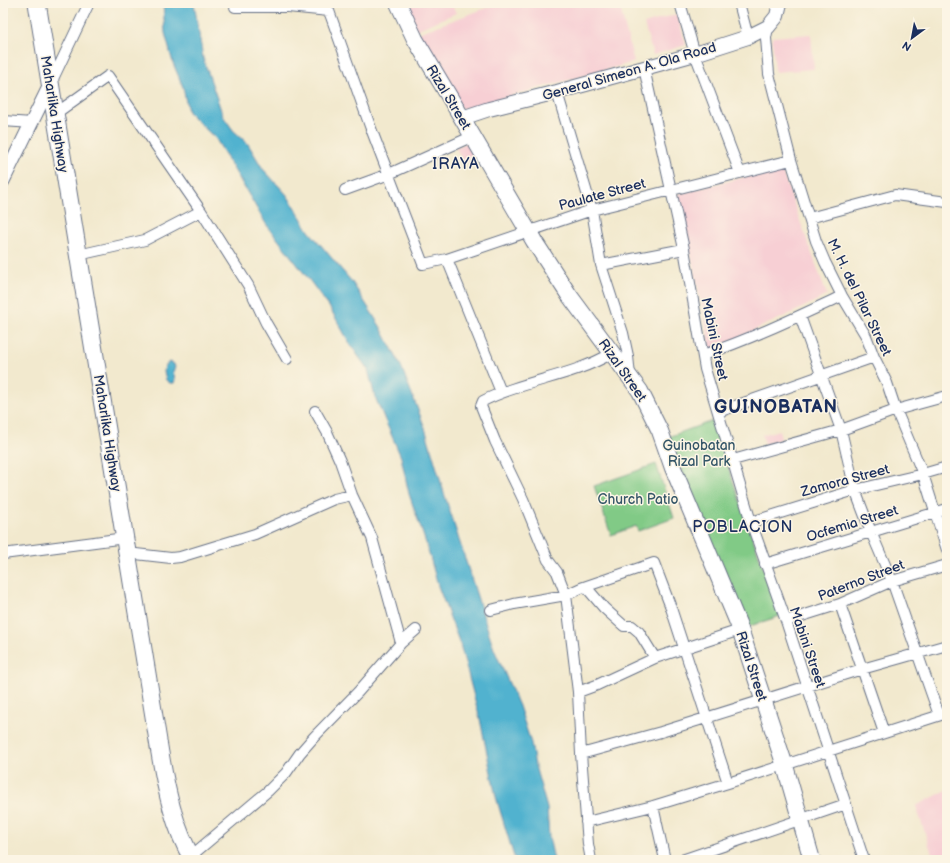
<svg xmlns="http://www.w3.org/2000/svg" width="950" height="863" font-family="'Balsamiq Sans',sans-serif">
<rect width="100%" height="100%" fill="#fcf5e5"/>
<filter id="ink" filterUnits="userSpaceOnUse"><feTurbulence type="fractalNoise" baseFrequency=".025" numOctaves="2"/><feDisplacementMap in="SourceGraphic" scale="8" xChannelSelector="R" yChannelSelector="G"/><feConvolveMatrix kernelMatrix="1 2 1 2 8 2 1 2 1" color-interpolation-filters="sRGB"/></filter>
<filter id="wash" filterUnits="userSpaceOnUse"><feTurbulence type="fractalNoise" baseFrequency=".012" numOctaves="4" result="noise"/><feDisplacementMap in="SourceGraphic" scale="16" xChannelSelector="R" yChannelSelector="G"/><feGaussianBlur stdDeviation="0.9" result="paint"/><feColorMatrix in="noise" values="0 0 0 0 0 0 0 0 0 0 0 0 0 0 0 0 0 1.4 0 .05"/><feComposite in="paint" operator="in"/></filter>
<g filter="url(#wash)">
<rect width="100%" height="100%" fill="#f2e9ce"/>
<!-- built -->
<path fill="#f7cfd4" d="M419,3h32l5,10 -40,17 -9,-22z
M495,3h124l15,59 -172,47 -44,-76 71,-26z
M677,14l9,31 -33,10 -9,-31z
M811,34l3,35 -39,3 -3,-35z
M466,143l8,15 -10,6 -8,-16z
M781,168l46,127 -29,15 -87,40 -33,-156z
M779,430l2,9 -16,5 -3,-9z
M947,790v70h-13l-18,-54z"/>
<!-- green -->
<path fill="#81ca86" stroke="#4e7c72" d="M712,421l68,195 -36,12 -76,-191z
M656,464l18,54 -36,13 -2,-5 -25,9 -17,-49z"/>
<!-- water -->
<path fill="#51b2cf" stroke="#367096" d="M163,3h31l9,55 20,58 10,14 15,14 15,25 24,26 22,36 43,51 28,44 21,40 24,62 19,65 50,156 25,57 12,37 4,23 12,42 2,29 5,23h-39l-19,-63 -16,-78 -20,-75 -22,-58 -11,-40 -18,-52 -8,-37 -26,-60 -7,-27 -18,-26 -20,-36 -20,-27 -44,-57 -50,-85 -28,-27 -5,-25 -10,-24 -8,-30z
M169,362l5,2 1,4 -2,3 2,8 -1,4h-4l-4,-3c-2,-7 -4,-13 3,-18z"/>
</g>
<g filter="url(#ink)">
<g fill="none" stroke-linecap="round" stroke-linejoin="round">
<defs>
<path id="minor" d="M680,3l15,51 45,119
M739,3l9,34
M235,7h53l41,4 41,115 53,138 24,-5 145,-49 199,-50
M768,27l-2,11 3,36 22,86 25,81 9,21 17,34 24,40 8,21 13,26 9,27 27,64 24,76
M644,68l40,181 21,120 46,153 35,99 78,239
M51,83l38,-80
M557,92l35,118 9,55 22,68 5,23 2,20
M55,114l53,-38 93,135 47,74 18,38 21,36
M3,121l29,2
M345,190l44,-16 84,-38
M809,218l86,-23 52,7
M78,255l67,-15 56,-29
M447,259l54,133
M601,265l83,-16
M800,316l41,114 14,60 16,42 21,49 47,134
M703,355c48,-16 94,-38 139,-59
M315,411l12,21 13,29 12,34 20,43 29,105
M718,412l156,-55
M733,460l108,-30 55,-20 51,-14
M751,522l104,-32 68,-16 24,-7
M127,553l44,5 9,-1 75,-23 79,-35 18,-4
M3,554l122,-16
M765,564l182,-55
M586,587l18,21 20,18h8l7,6 16,26
M840,604l44,129
M491,610l23,-6 52,-9 15,-7 73,-25 16,42 58,178
M786,621l54,-17 52,-23 55,-16
M578,692l19,-7 58,-27 85,-28
M581,754l80,-22 201,-63 85,-24
M653,806l12,54
M586,822l67,-16 75,-23 219,-70
M191,856l77,-65 18,-18 14,-20 14,-16 44,-45 43,-49 15,-13
M591,860l-3,-16 -7,-90 -3,-62 -12,-97 -9,-23 -9,-12 -25,-61 -28,-58 -14,-35 2,-5c41,-21 89,-24 129,-48
M682,860l164,-56"/>
<path id="tertiary" d="M3,181l47,-96"/>
<path id="secondary" d="M462,118l27,-9 68,-17 138,-38 53,-17 20,-10 9,-11 3,-13"/>
<path id="primary" d="M398,3l17,36 47,79 72,123 35,54 71,96 20,40 13,37 65,155 47,143 27,94"/>
<path id="trunk" d="M37,3l123,750c6,36 14,75 33,107"/>
</defs>
<!-- minor casing -->
<use href="#minor" stroke="#667085" stroke-width="12"/>
<!-- tertiary casing -->
<use href="#tertiary" stroke="#667085" stroke-width="15"/>
<!-- secondary casing -->
<use href="#secondary" stroke="#667085" stroke-width="16"/>
<!-- primary casing -->
<use href="#primary" stroke="#667085" stroke-width="18"/>
<!-- trunk casing -->
<use href="#trunk" stroke="#667085" stroke-width="19"/>
<!-- minor -->
<use href="#minor" stroke="#fff" stroke-width="10"/>
<!-- tertiary -->
<use href="#tertiary" stroke="#fff" stroke-width="13"/>
<!-- secondary -->
<use href="#secondary" stroke="#fff" stroke-width="14"/>
<!-- primary -->
<use href="#primary" stroke="#fff" stroke-width="16"/>
<!-- trunk -->
<use href="#trunk" stroke="#fff" stroke-width="17"/>
</g>
</g>
<g text-anchor="middle" stroke-width="3" stroke-linejoin="round" paint-order="stroke">
<!-- street labels -->
<g font-size="14" fill="#1b2f5e" stroke="#fcf5e5">
<text transform="translate(629 71) rotate(-16)" y="5">General Simeon A. Ola Road</text>
<text transform="translate(449 97) rotate(59)" y="5">Rizal Street</text>
<text transform="translate(55 114) rotate(81)" y="5">Maharlika Highway</text>
<text transform="translate(602 194) rotate(-15)" y="5">Paulate Street</text>
<text transform="translate(860 297) rotate(64)" y="5">M. H. del Pilar Street</text>
<text transform="translate(715 339) rotate(78)" y="5">Mabini Street</text>
<text transform="translate(623 370) rotate(55)" y="5">Rizal Street</text>
<text transform="translate(108 433) rotate(81)" y="5">Maharlika Highway</text>
<text transform="translate(845 480) rotate(-15)" y="5">Zamora Street</text>
<text transform="translate(852 523) rotate(-17)" y="5">Ocfemia Street</text>
<text transform="translate(861 580) rotate(-21)" y="5">Paterno Street</text>
<text transform="translate(808 647) rotate(71)" y="5">Mabini Street</text>
<text transform="translate(752 666) rotate(72)" y="5">Rizal Street</text>
</g>
<!-- park labels -->
<g font-size="14" fill="#345668" stroke="#fcf5e5">
<text x="699" y="450">Guinobatan<tspan x="699" dy="16">Rizal Park</tspan></text>
<text x="638" y="504">Church Patio</text>
</g>
<!-- quarter labels -->
<g font-size="16" letter-spacing="1" fill="#1b2f5e" stroke="#fcf5e5">
<text x="456" y="169">IRAYA</text>
<text x="743" y="532">POBLACION</text>
</g>
<!-- district labels -->
<g font-size="18" font-weight="bold" letter-spacing="1" fill="#1b2f5e" stroke="#fcf5e5">
<text x="776" y="413">GUINOBATAN</text>
</g>
</g>
<!-- margin -->
<rect width="950" height="863" fill="none" stroke="#fcf5e5" stroke-width="16"/>
<!-- north arrow -->
<g transform="translate(912 38) rotate(212)" stroke="#fcf5e5" stroke-width="3" paint-order="stroke">
<path d="M0-3L7 15L0 10L-7 15Z" fill="#1b2f5e"/>
<text y="-6" font-size="11" font-weight="bold" text-anchor="middle" fill="#1b2f5e">N</text>
</g>
</svg>
